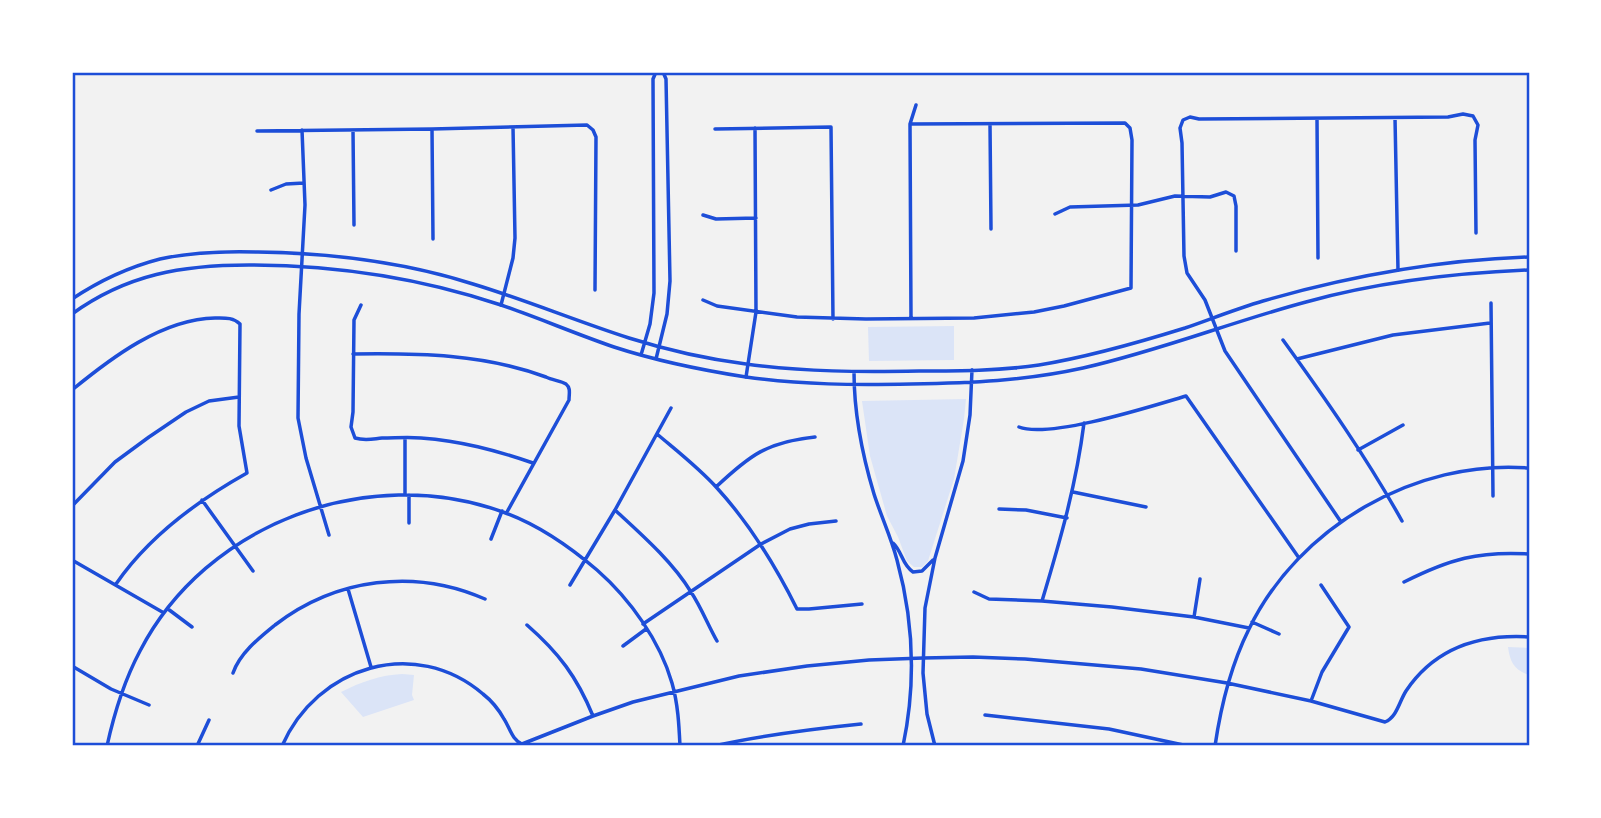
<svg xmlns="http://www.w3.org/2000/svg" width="1601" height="818" font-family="Raleway,sans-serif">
<rect width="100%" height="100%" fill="#f2f2f2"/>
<!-- green -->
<path fill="#dbe4f7" d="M954,326v34l-85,1 -1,-34z
M966,399l-2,20 -10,60 -26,82 -6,6h-8l-7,-6 -9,-24 -11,-21 -17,-60 -8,-55z
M1508,647l21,1v27c-15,-5 -19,-13 -21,-28z
M402,674l12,1 -2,20 2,5 -51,17 -22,-25c20,-10 39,-17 61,-18z"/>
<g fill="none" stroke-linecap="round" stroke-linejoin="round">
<!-- minor -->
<path stroke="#1d4ed8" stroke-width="3.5" d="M1395,118l3,152
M1317,119l1,139
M990,124l1,105
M432,129l1,110
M715,129l116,-2 2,192
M302,130l3,75 -6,109 -1,104 8,40 23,77
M353,130l1,95
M257,131l175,-2 155,-4 6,5 3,7 -1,153
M271,190l15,-6 18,-1
M1055,214l15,-7 68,-2 37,-9 35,1 16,-5 8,4 2,10v45
M703,215l13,4 40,-1
M703,300l14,6 80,11 69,2 108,-1 60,-6 30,-6 67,-18 1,-148 -2,-12 -5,-5 -215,1
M1491,303l2,193
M361,305l-7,15 -1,92 -2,15 4,11c10,3 17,1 27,0 13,0 26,-1 39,0 40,3 74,12 112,25
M501,305l12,-47 2,-20 -2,-111
M911,318l-1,-194 6,-19
M1283,340c42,58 84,118 119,181
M353,354c66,-1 131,0 193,23 6,3 15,4 20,7 5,4 3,10 3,16l-62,112
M1297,359l96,-24 97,-12
M746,377l10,-65 -1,-184
M72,390c39,-32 90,-71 143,-72 9,0 18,-1 25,6l-1,102 8,47c-50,28 -98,63 -131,111
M1019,427c30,12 133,-21 167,-31l113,162
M657,434c20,17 42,34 60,54 33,36 58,77 80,121h12l53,-5
M405,438v57
M1358,450l45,-25
M716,487c34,-32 51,-45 99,-50
M1073,492l73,15
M409,495v28
M202,500l51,71
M72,506l43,-44 34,-25 37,-25 23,-11 30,-4
M999,509l27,1 41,8
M615,510c26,24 57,51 76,82 10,15 17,33 26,49
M1341,522l-116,-171 -20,-51 -18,-27 -3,-17 -2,-113 -2,-15 3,-8 7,-3 9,2 249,-2 15,-3 10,2 5,9 -3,15 1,93
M491,539l11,-28
M72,560l92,53
M1404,582c46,-23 74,-31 125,-28
M570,585l45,-75 56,-102
M348,589l23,78
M974,592l15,7 53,2 70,6 82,10 55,11
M1042,601c18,-60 34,-115 42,-178
M168,609l24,18
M1194,617l6,-38
M1252,622l27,12
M643,624l118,-80 29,-15 19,-5 27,-3
M527,625c32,28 50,52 66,91
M623,646l23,-17
M72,666l39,23 38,16
M233,673c7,-20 26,-35 42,-48 61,-47 140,-57 210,-26
M1311,701l11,-29 27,-45 -28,-42
M985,715l124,14 79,17
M107,746c7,-32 17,-65 33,-95 66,-128 228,-188 363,-139 34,12 66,34 94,58 33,29 63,71 75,113 6,21 7,42 8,63
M197,746l12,-26
M282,746c35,-80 133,-110 201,-52 9,7 16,16 21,25 6,9 8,21 18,25l71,-28 40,-14 106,-26 68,-10 62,-6 54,-2 50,-1 52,2 116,10 86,14 84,18 74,21c12,-5 14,-20 21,-31 29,-43 73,-57 123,-54
M714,746c49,-11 98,-17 147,-22
M1215,746c6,-41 15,-79 34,-117 50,-103 167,-170 280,-161"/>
<!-- tertiary -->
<path stroke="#1d4ed8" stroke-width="3.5" d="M72,299c27,-18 57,-32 88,-40 32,-7 65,-8 98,-7 72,1 146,10 215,32 53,16 103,37 156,54 38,12 78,21 117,26 58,8 115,8 173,7 40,0 80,0 120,-6 49,-8 98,-22 146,-37 26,-9 51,-19 78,-27 87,-25 176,-41 266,-44
M72,314c55,-40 111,-49 177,-49 85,0 171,13 252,40 38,13 75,29 113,42 43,14 87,23 132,30 55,8 110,8 165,7 60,-1 113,-3 172,-16 76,-17 148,-46 223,-66 73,-20 148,-29 223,-32
M641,355l9,-31 4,-31 -1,-214 3,-7
M656,359l11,-45 3,-33 -4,-202 -3,-7
M854,372c0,41 8,82 20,122 7,22 17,43 23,66 17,62 19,124 6,186
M893,543c9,8 9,22 20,29l9,-1 11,-11
M935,746l-8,-32 -4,-41 2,-65 10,-50 28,-97 7,-46 2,-45"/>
</g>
<!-- border -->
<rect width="1601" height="818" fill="none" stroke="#ffffff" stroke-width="147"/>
<rect x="74" y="74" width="1454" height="670" fill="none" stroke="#1d4ed8" stroke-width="2.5"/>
</svg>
